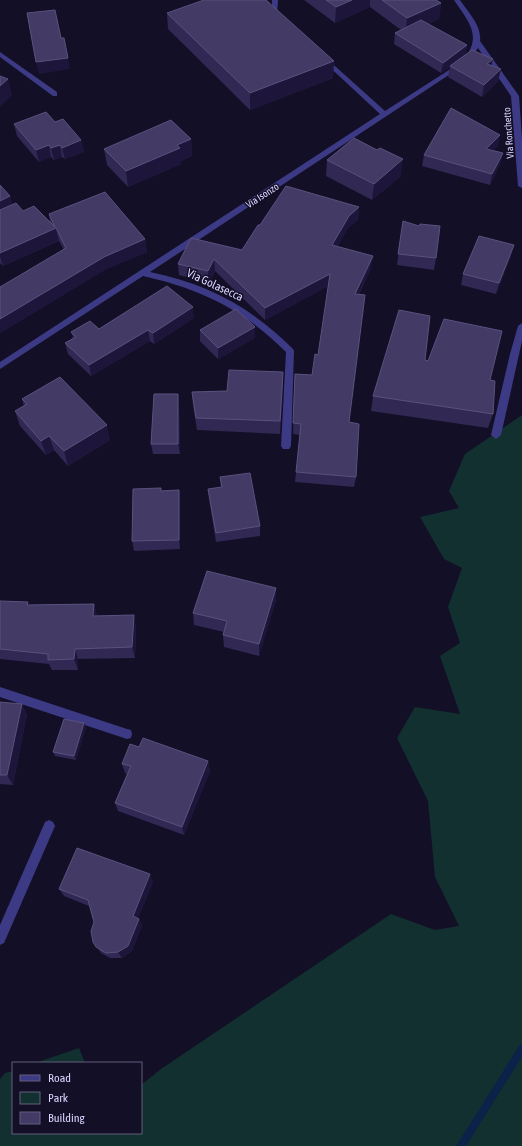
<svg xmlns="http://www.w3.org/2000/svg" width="522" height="1146" font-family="'Asap Condensed',sans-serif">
<rect width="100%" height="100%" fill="#130f26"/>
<!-- green -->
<path fill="#12302f" d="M522,415v731h-522v-67l5,-6 8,-2v62h128v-48l20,-16 230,-155 44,16 24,-4 -24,-49 -7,-76 -31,-63 18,-31 45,7 -20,-58 20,-13 -12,-36 14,-39 -18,-9 -24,-42 39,-9 -10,-17 16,-37z
M79,1048l6,15h-50z"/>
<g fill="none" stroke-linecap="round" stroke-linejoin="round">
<!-- stream -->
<path fill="#0c2248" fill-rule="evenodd" d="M522,1044v13l-56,89h-10l63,-100z"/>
<!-- minor -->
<path fill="#3d3a85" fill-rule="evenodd" d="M272,0h6l-1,15 -5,-1z
M454,0h6c8,12 22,26 20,41l39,55 3,43v49l-4,-2 -7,-90 -33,-48 -11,15 -317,209c58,12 101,35 143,77l1,2 -3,95 -2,3h-6l-2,-3 5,-94c-42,-42 -85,-63 -143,-76l-143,93v-7l380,-248 -58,-54v-2h4l59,53 78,-50c20,-26 6,-38 -9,-61z
M0,52l57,40v4h-4l-53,-39z
M522,323v18l-21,94 -5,4 -5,-4 19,-81 8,-28z
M0,687l127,42 4,1 1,4 -1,4 -4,1 -127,-42z
M49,820l4,2 2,4 -51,117 -4,2v-20l45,-103z"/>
</g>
<!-- wall -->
<path fill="#312854" d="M304,0h132l5,3 -2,16 -11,5 39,21 -2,10 36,14 -3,12 -16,16 -34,-20 2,-10 -9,6 -47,-29 1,-11 6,-3 -31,-23 -35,16z
M167,13l167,48 -1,17 -83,32 -82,-81z
M55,122l26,18 3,12 -19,7 -3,-2 -8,3 -3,-3 -12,5 -22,-26 -3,-12z
M191,139l1,17 -11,5v3l-53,23 -21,-22 -3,-16z
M498,146l-5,4 10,3 -3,11 -10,21 -68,-19 2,-11z
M377,150l24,26 -29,24 -46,-24 1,-16z
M0,185l10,11 2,8 11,7 27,11 -1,-8 96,25 2,13 -41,17 -106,64v-46l64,-37 -5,-9 -56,25 -3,-3z
M359,207l-1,13 -10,8 -11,19 34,21 -12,26 -10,128 7,55 -2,10 -59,-5 5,-47 -7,-1 2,-60 17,1 6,-20 10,-69 -63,34 -50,-49 -6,12 -30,-8 -1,-11 64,-14 18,-25z
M403,221l33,37 -2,12 -37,-5z
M511,256l-15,38 -35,-9 2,-11z
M194,318l-40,26 -4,-3 -59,35 -23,-22 -3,-11 8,-5 -2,-6z
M255,327v11l-37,21 -18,-18v-11z
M425,360l65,20 3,34 -5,14 -117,-17 2,-15z
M283,385l-3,49 -83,-4 -4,-25 -1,-13 35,-1z
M178,394l1,11 1,49h-27l-2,-10z
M22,399l88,41 -42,26 -14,-16 -8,5 -26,-29 -5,-15 9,-5z
M220,477l40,49v10l-44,6 -7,-43 -1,-10 13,-2z
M179,490l1,10v49l-46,2 -2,-10 29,-50z
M276,588v12l-17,56 -35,-9 -1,-12 1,-3 -30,-7 -1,-12z
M0,601l29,4 65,-1 3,12 39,10 -1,32 -57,1v11h-26l-3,-6 -49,-5z
M0,702l27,12 -14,71 -13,-1z
M86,727l-10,33 -21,-4 -2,-4z
M139,747l69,14 2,10 -26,64 -66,-24 -3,-8 12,-29 -2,-1 -3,-9z
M153,882l-15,36 1,1 3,6 -10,26 -10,7h-12l-9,-5 -8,-11 1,-20 -5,-16 -25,-10 -5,-7z"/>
<!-- shaded-wall -->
<path fill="#1d163a" d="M352,0h18v7l-35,16 1,-16z
M441,3l-2,16 -33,14 1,-15z
M467,45l-2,10 -15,11v1l-9,6 2,-10z
M68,58l2,11 -31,5 -3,-12z
M493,59l-3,12 -3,-7z
M334,61l-1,17 -83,32v-17z
M501,69l-3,12 -16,16 2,-12z
M8,79l4,16 -12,12v-21z
M500,135l-2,11 -14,14 2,-11z
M191,139l1,17 -11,5v3l-53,23 -2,-16 51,-26z
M81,140l3,12 -19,7 -3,-11z
M49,145l2,12 -12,5 -3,-12z
M60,145l2,12 -8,3 -3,-12z
M503,153l-3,11 -10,21 2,-11z
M403,159l-2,17 -29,24 2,-16z
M10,196l4,13 -14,6v-14z
M359,207l-1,13 -10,8 -17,29 1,-12 17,-29z
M56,228l3,13 -56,25 -3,-10v-3z
M145,239l2,13 -41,17 -106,64v-14l104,-62z
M514,245l-3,11 -15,38 3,-11z
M373,256l-2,12 -18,37 2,-11z
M214,259l1,12 -6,12 -1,-12z
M330,274l-1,12 -64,34v-12z
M193,307l1,11 -40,26 -1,-11z
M255,327v11l-37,21v-11z
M148,330l2,11 -59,35 -2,-11z
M178,394l1,11 1,49 -2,-10z
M107,425l3,15 -42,26 -4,-15z
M49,436l5,14 -8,5 -5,-14z
M179,490l1,10v49l-1,-9z
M276,588v12l-17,56v-12z
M94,604l3,11 -1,12 -3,-11z
M134,615l2,11 -1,32 -3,-11z
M75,649l3,10v11l-4,-11z
M22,704l5,10 -14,71 -6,-10z
M84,723l2,4 -10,33 -2,-4z
M208,761l2,10 -26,64 -2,-8z
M150,874l3,8 -17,41 -3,-7z
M139,919l3,6 -10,26 -10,7 -4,-6z"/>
<!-- building -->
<path fill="#433a66" stroke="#5a527e" d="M204,0h62l68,61 -84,32 -83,-80z
M326,0h26l-16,7z
M382,0h54l5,3 -34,15z
M55,10l6,28h3l4,20 -32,4 -9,-49z
M421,20l46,25 -24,18 -48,-30z
M472,50l21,9 -6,5 14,5 -17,16 -34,-19z
M0,76l8,3 -8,7z
M451,108l49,27 -14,14 17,4 -11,21 -68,-19z
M46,112l9,10 8,-3 18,21 -19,8 -2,-3 -9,3 -2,-3 -13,5 -22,-26z
M171,120l20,19 -14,6 3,3 -54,23 -22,-22z
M354,138l23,12 3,-2 23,11 -29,25 -47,-24z
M0,185l10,11 -10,5z
M286,186l73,21 -10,9 -17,29 41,11 -18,38 10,1 -16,127 10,2 -3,53 -60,-5 5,-48 -8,-1 2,-49 17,1 3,-21 3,1 12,-81 -65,34 -51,-49 -6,12 -30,-7 13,-26 51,12 16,-25h2z
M105,192l40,47 -41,18 -104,62v-32l66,-39 -10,-20 -56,25v-43l16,-7 7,8 11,-5 21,21 -6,-13z
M403,221l16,5 1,-2 20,2 -4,32 -38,-4z
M479,236l35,9 -15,38 -36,-9z
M167,286l26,21 -40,26 -5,-3 -59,35 -24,-22 11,-6 -5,-5 19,-11 9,8z
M236,309l19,18 -37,21 -18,-18z
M399,310l31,6 -5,44 3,1 16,-42 58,12 -12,49 5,1 -2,33 -120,-18z
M229,370l54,2 -3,49 -84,-3 -4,-26 35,-1z
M60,377l47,48 -43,26 -15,-15 -8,5 -26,-30 12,-7 -5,-5z
M154,394h24v50h-27z
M250,473l10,53 -44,7 -8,-44 14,-2 -2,-10z
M161,488v3l18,-1v50l-47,1 1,-52z
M207,571l69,17 -17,56 -36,-9 4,-14 -34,-8z
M0,601l28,1 -1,3 67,-1 -1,12 41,-1 -2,32 -57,2 -1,10 -26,1v-6l-48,-5z
M0,702l22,2 -15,71h-7z
M64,719l20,4 -10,33 -21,-4z
M143,738l65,23 -26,66 -67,-24 16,-37 -9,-2 8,-20 9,3z
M77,848l73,26 -17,42 6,3 -11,27 -10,6 -12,1 -10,-6 -3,-5 -2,-11 3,-9 -6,-22 -29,-11z"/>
<g text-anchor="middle" stroke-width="3" stroke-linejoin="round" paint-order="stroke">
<!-- far-street labels -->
<g font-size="10" fill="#d9d4ff" stroke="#130f26">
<text transform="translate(508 133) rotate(-94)" y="4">Via Ronchetto</text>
<text transform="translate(262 195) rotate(-33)" y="4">Via Isonzo</text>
</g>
<!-- street labels -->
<g font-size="12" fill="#d9d4ff" stroke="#130f26">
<text transform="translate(215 285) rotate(25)" y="4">Via Golasecca</text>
</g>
</g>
<!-- legend -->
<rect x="12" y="1062" width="130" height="72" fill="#130f26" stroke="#625e7d"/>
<rect x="20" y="1075" width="20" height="6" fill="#3d3a85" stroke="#625e7d"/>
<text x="48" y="1082" font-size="12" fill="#d9d4ff">Road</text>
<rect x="20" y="1092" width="20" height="12" fill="#12302f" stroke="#625e7d"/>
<text x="48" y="1102" font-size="12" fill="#d9d4ff">Park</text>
<rect x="20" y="1112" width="20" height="12" fill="#433a66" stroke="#625e7d"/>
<text x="48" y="1122" font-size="12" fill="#d9d4ff">Building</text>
</svg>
